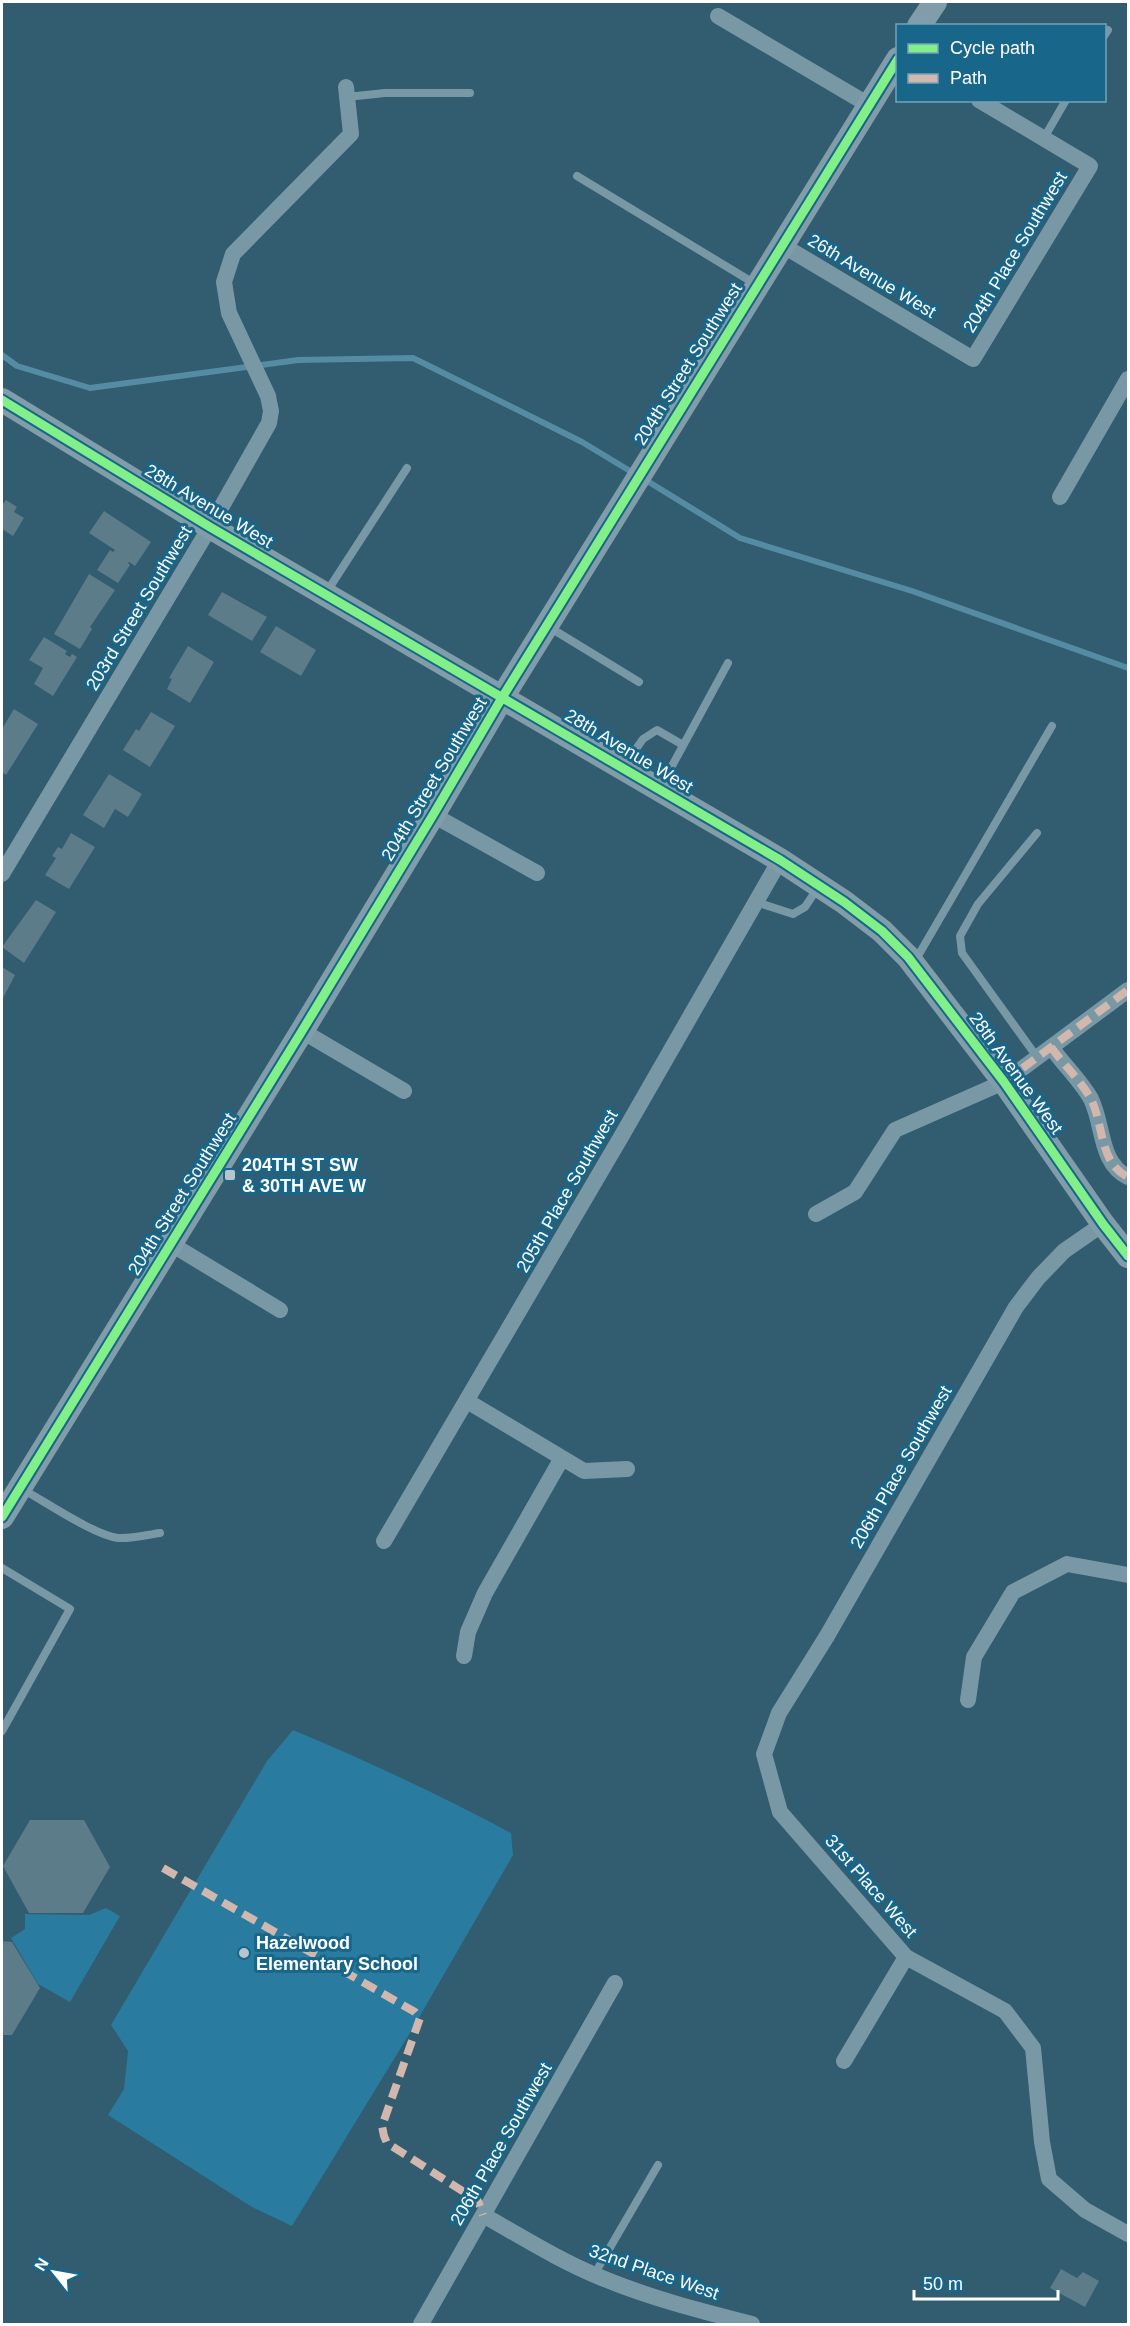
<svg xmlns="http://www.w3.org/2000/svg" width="1130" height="2326" font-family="Helvetica,sans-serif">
<rect width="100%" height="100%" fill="#325c6f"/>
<!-- green -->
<path fill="#297b9f" d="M293,1730c74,31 147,65 218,103l2,22 -100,173 -121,198 -40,-19 -144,-92 16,-26 4,-38 -17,-26 156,-264z
M106,1908l14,8 -50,86 -32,-18 -27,-46 14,-9v-15l64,1z"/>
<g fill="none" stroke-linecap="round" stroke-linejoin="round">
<!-- stream -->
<path stroke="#558ba3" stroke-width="6" d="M2,355l15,11 73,22 208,-28 115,-2 169,84 53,32
M644,479l96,59 172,53 216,77"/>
</g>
<!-- building -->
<path fill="#5c7c8a" d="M6,500l11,7 -3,5 10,6 -11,18 -11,-7v-24z
M104,511l47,31 -16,24 -6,-4 -1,1 2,2 -12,18 -21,-13 13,-20 3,2 2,-2 -26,-17z
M89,574l26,16 -25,37 2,2 -12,20 -26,-15z
M222,592l45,25 -15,24 -44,-26z
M276,626l40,24 -15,26 -41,-24z
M44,637l23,14 -2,3 5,3 2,-3 5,3 -24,39 -19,-12 9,-16 -14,-8z
M188,646l26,16 -24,41 -23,-14 5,-10 -3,-1z
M14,709l24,15 -32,51 -4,-3v-43z
M151,712l24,14 -25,41 -27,-17 13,-21 3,2z
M109,774l33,20 -14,23 -13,-8 -11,19 -21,-13z
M71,833l24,14 -26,42 -24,-14 11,-17 -4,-2 6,-9 4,2z
M36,900l20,12 -32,51 -22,-16z
M2,967l13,8 -13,25z
M30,1820h54l26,47 -27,46h-54l-26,-47z
M2,1941l10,1 28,46 -28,47h-10z
M1061,2269l16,9 6,-6 16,9 -14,26 -35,-19z"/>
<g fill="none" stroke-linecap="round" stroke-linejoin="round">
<!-- lane -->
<path stroke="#7998a5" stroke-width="8" d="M1104,36l4,-6
M347,97l38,-4h85
M1044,138l22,-38
M577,176l180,109
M326,593l81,-125
M549,627l90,55
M624,766l19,-27 14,-9 26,15
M660,788l68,-125
M1037,833l-59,71 -18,32 2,17 75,104
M756,902l37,12 12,-7 14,-21
M915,961l137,-235
M22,1489c24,13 72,46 96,49 14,1 28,-3 42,-5
M2,1568l68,41 -68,122
M594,2275l64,-110"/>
<!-- street -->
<path stroke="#7998a5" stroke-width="16" d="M718,16l151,89
M782,245l191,114 117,-193 -111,-66
M1060,497l68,-118
M433,815l104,58
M2,874l208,-347 59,-104 2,-12 -3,-15 -39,-83 -5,-31 9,-28 118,-120 -5,-47
M302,1031l102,60
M1051,1047c12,17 30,34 40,52 13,26 8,64 37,78
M816,1214l39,-22 40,-62 109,-48 124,-92
M1103,1224l-39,27 -26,27 -22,29 -189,329 -48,77 -15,41 16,58 126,145 99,54 28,37 9,94 7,37 36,31 43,24
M171,1244l109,66
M467,1401l117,70 43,-2
M384,1541l237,-404 159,-277
M464,1656l4,-24 17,-39 77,-135
M968,1700l6,-43 39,-65 54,-28 61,11
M844,2061l62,-104
M483,2215c39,22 77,46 119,63 48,20 99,33 150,46
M421,2324l194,-341"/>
<!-- secondary -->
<path stroke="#819da9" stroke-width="24" d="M919,26l16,-24
M2,400l208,127 570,333 64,42 38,29 26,26 96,125 99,142 25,32
M2,1517l300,-486 131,-216 70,-119 395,-637"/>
<!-- quiet -->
<path stroke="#d1b7ad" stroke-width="8" stroke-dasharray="15 8" stroke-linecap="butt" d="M1051,1047c12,17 30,34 40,52 13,26 8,64 37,78
M1004,1082l124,-92
M163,1868l252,144 5,6 -38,108 2,10 3,7 91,58 5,14"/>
<defs>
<path id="cycleway" d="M2,400l208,127 570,333 64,42 38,29 26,26 96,125 99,142 25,32
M2,1517l300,-486 131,-216 70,-119 395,-637"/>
</defs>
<!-- cycleway casing -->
<use href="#cycleway" stroke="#186689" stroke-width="13"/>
<!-- cycleway -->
<use href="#cycleway" stroke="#82f089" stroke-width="9"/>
</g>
<!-- markers -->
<g fill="#b7c6cd" stroke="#186689" stroke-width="2">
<rect x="224" y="1169" width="12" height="12" rx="3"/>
<circle cx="244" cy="1953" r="6"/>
</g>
<g text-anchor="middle" stroke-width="6" stroke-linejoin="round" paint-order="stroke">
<!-- street labels -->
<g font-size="18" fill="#fff" stroke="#186689">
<text transform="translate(1015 252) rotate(-59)" y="6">204th Place Southwest</text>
<text transform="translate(872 276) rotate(31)" y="6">26th Avenue West</text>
<text transform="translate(688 364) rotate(-58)" y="6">204th Street Southwest</text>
<text transform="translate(209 506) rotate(31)" y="6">28th Avenue West</text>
<text transform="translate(139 608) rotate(-59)" y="6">203rd Street Southwest</text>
<text transform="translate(629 751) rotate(31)" y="6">28th Avenue West</text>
<text transform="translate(434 779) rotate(-59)" y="6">204th Street Southwest</text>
<text transform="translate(1016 1073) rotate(54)" y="6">28th Avenue West</text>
<text transform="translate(567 1191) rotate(-60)" y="6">205th Place Southwest</text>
<text transform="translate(182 1194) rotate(-58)" y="6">204th Street Southwest</text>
<text transform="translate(901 1467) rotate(-60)" y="6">206th Place Southwest</text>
<text transform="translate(871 1886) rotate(49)" y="6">31st Place West</text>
<text transform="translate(501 2144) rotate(-60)" y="6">206th Place Southwest</text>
<text transform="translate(654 2272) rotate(19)" y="6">32nd Place West</text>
</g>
<!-- poi labels -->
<g font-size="18" font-weight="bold" fill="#fff" stroke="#186689" text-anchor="start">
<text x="242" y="1171">204TH ST SW<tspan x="242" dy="21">&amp; 30TH AVE W</tspan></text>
<text x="256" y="1949">Hazelwood<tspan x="256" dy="21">Elementary School</tspan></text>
</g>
</g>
<!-- border -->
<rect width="1130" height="2326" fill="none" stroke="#ffffff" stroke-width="6"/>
<!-- legend -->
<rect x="896" y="24" width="210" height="78" fill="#186689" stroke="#74a3b8" stroke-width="1.5"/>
<rect x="908" y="44" width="30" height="9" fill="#82f089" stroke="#74a3b8" stroke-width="1.5"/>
<text x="950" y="54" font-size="18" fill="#ffffff">Cycle path</text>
<rect x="908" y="74" width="30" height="9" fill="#d1b7ad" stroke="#74a3b8" stroke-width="1.5"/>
<text x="950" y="84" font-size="18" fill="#ffffff">Path</text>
<!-- north arrow -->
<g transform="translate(54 2272) rotate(301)" stroke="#186689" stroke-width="4.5" paint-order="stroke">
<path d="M0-4.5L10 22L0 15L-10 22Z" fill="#ffffff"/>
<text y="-9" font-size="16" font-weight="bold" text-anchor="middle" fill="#ffffff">N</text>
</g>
<!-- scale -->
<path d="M914 2290v9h144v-9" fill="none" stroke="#ffffff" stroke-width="3"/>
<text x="923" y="2290" font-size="18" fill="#ffffff" stroke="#186689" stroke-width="4.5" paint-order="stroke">50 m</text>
</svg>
